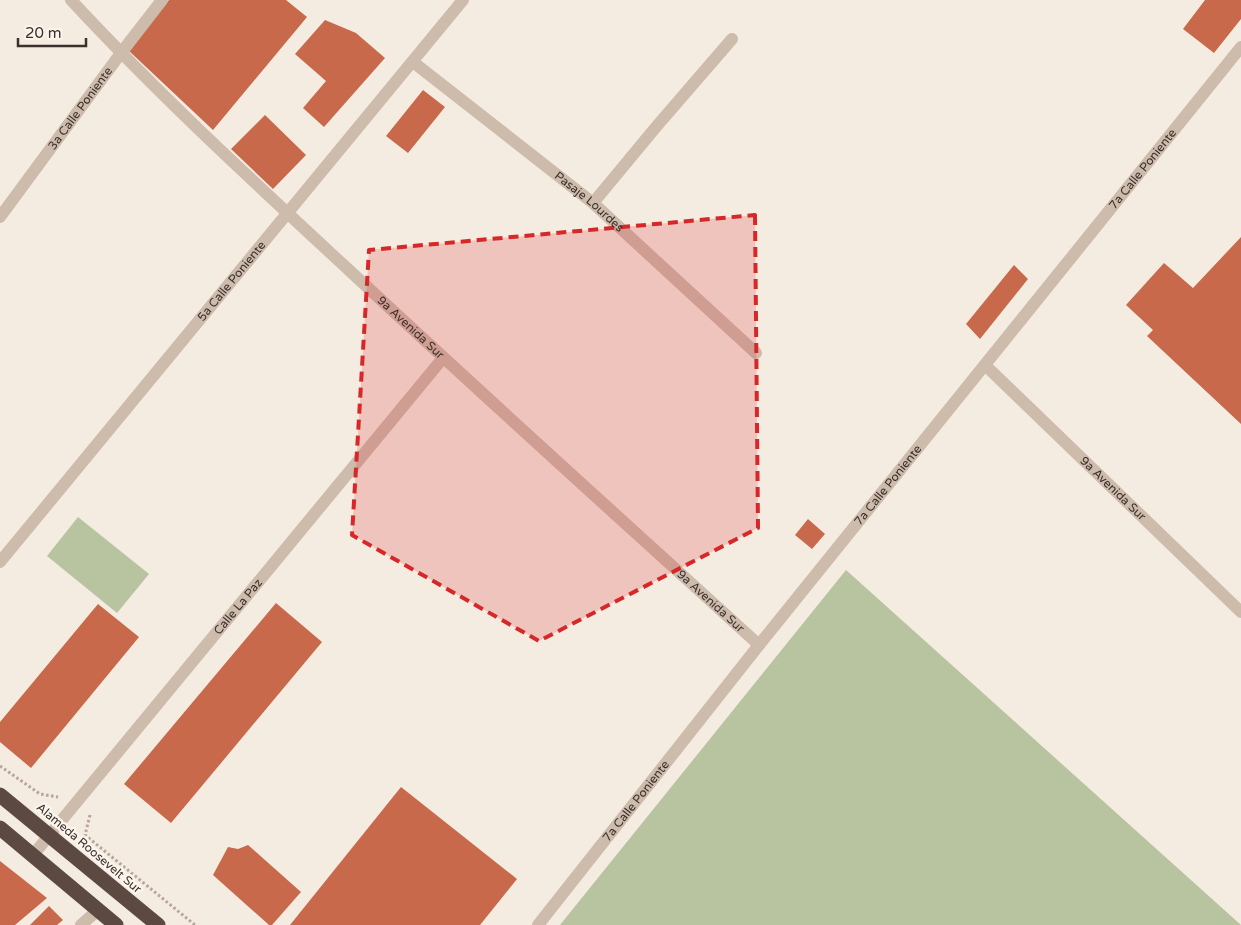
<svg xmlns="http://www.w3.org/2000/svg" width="1241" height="925" font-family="'Varela Round',sans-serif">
<rect width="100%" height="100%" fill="#f4ebe1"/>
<!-- pitch -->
<path fill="#b8c4a0" d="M78,517l71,57 -32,39 -70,-57z
M846,570l395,355h-681z"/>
<!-- building -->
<path fill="#c8694b" d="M169,0h117l21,17 -94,113 -85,-80z
M1205,0h36v19l-27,34 -31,-24z
M325,20l31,13 29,25 -61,69 -21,-19 23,-27 -31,-27z
M423,90l22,17 -37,46 -22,-17z
M265,115l41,40 -33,34 -42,-40z
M1241,237v187l-94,-88 6,-6 -27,-25 38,-42 29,25z
M1014,265l14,14 -48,60 -14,-15z
M808,519l17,15 -13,15 -17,-14z
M276,603l46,39 -151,181 -47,-39z
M98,604l41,33 -108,131 -31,-26v-20z
M401,787l116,92 -37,46h-190z
M248,845l53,47 -29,33h-3l-56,-50 15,-28 10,2z
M0,861l47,37 -32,27h-15z
M49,906l14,14 -6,5h-27z"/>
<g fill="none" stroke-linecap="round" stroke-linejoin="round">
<!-- path -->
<path stroke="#b9a596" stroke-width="3" stroke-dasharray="2.5 2.5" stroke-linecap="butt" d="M0,766l40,28 18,3
M90,815l-5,20 110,90"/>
<!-- minor -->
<g stroke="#cdbbac" stroke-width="12">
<path id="s1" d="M71,0c88,95 184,183 279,271 135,126 273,250 409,374"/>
<path id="s2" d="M413,62l180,141 163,150"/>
<path d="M593,203l63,-76 76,-88"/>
<path id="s3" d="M0,217l121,-164 41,-53"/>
<path id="s4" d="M985,365l256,247"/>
<path id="s5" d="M0,562l463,-562"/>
<path id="s6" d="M33,855l410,-497"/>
<path d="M81,925l17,-15"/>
<path id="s7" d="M538,925l221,-280 482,-598"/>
</g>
<!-- highway -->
<path stroke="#5c4a42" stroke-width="15" d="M0,795l158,130
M0,828l116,97"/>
</g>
<!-- marked area -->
<path fill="#d62828" fill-opacity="0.2" stroke="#d62828" stroke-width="4" stroke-dasharray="10 6" stroke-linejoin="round" d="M755,215l3,313 -219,113 -187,-106 17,-285z"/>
<g text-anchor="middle" stroke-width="5" stroke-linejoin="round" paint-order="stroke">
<!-- street labels -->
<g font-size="12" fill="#3b302b" stroke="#fbf5ee">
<text dy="4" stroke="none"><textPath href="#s3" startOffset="135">3a Calle Poniente</textPath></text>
<text dy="4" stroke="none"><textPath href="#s7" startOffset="968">7a Calle Poniente</textPath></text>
<text dy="4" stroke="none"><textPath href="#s2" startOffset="225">Pasaje Lourdes</textPath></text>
<text dy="4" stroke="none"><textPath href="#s5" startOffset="364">5a Calle Poniente</textPath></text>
<text dy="4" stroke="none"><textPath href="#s1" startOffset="472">9a Avenida Sur</textPath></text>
<text dy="4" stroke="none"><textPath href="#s7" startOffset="562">7a Calle Poniente</textPath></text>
<text dy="4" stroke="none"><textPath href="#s4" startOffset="178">9a Avenida Sur</textPath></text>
<text dy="4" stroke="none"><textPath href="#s1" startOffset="878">9a Avenida Sur</textPath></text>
<text dy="4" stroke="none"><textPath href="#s6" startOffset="322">Calle La Paz</textPath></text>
<text dy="4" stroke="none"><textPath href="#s7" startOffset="158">7a Calle Poniente</textPath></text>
<text transform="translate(89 848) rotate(40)" y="4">Alameda Roosevelt Sur</text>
</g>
</g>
<!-- scale -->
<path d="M18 38v8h68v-8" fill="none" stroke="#3b302b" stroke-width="2.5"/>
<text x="25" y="38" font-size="15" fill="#3b302b" stroke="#fbf5ee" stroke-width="4" paint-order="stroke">20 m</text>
</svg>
